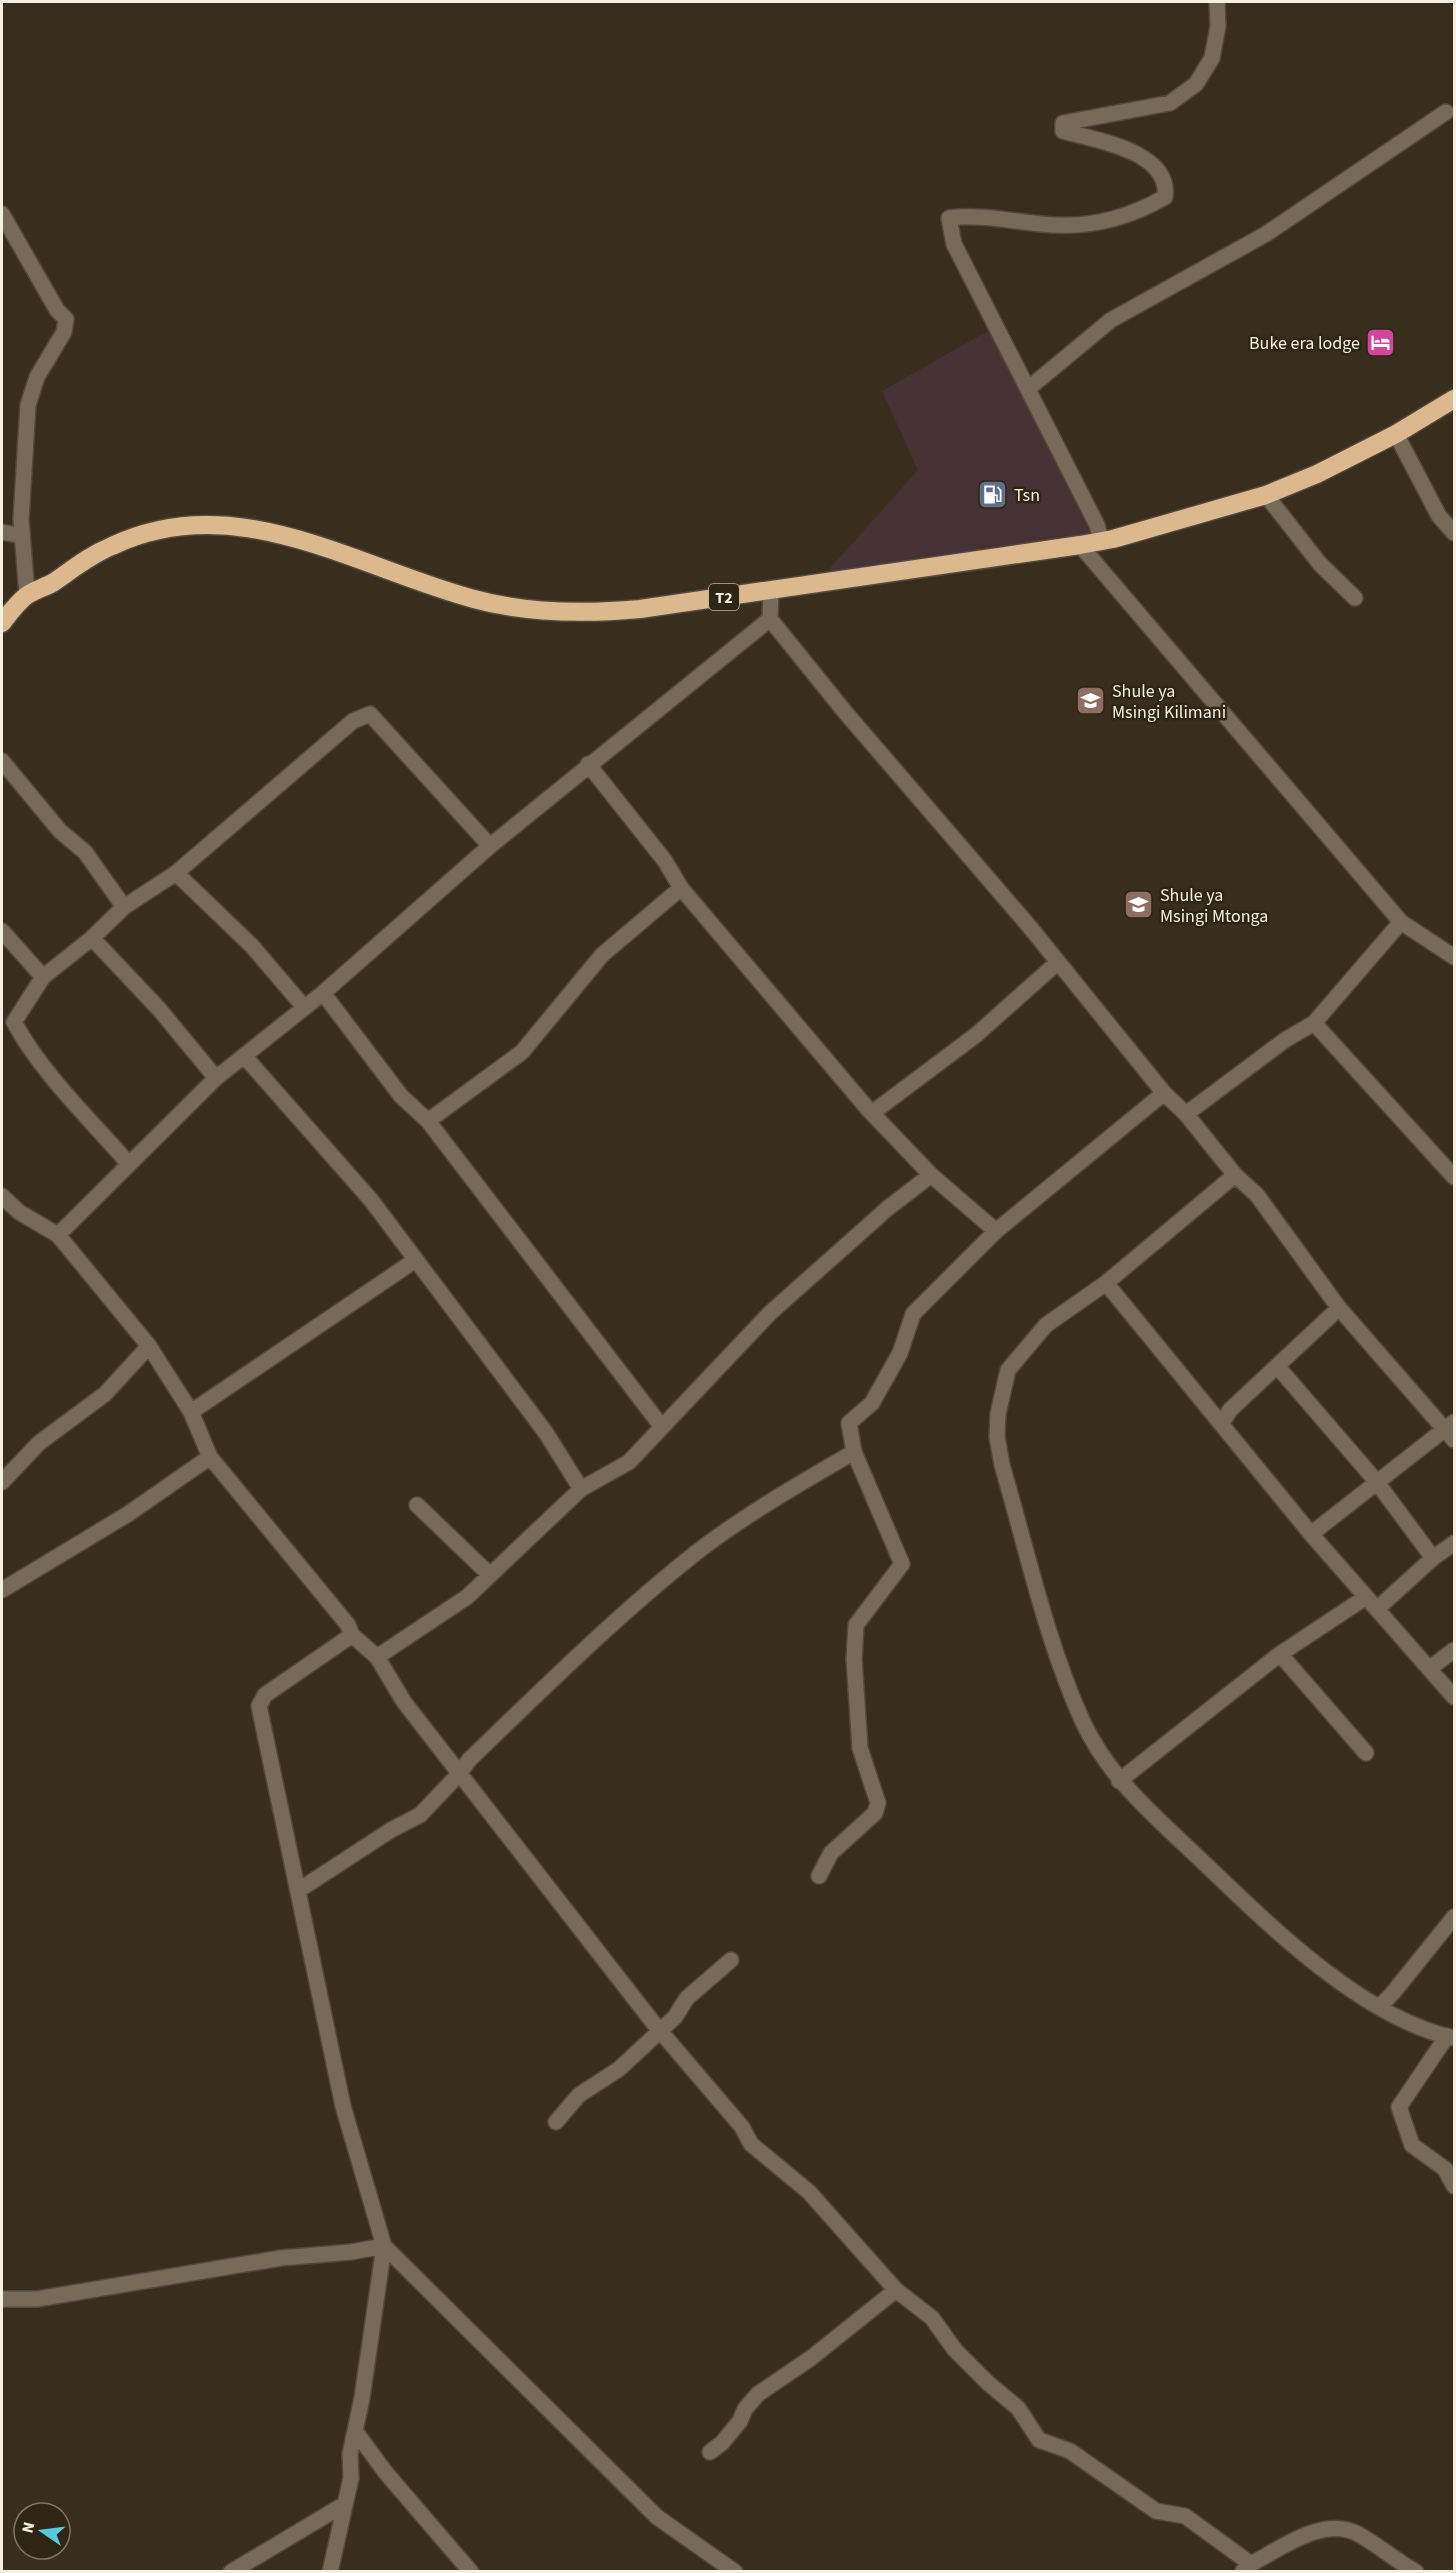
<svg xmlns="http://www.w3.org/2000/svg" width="1456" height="2573" font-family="'Source Sans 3',sans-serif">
<rect width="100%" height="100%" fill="#392e1e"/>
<!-- commercial -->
<path fill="#463135" d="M993,328l101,209 -272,40 96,-107 -36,-79z"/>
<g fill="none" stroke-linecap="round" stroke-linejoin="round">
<defs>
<path id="minor" d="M2,214l55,96 9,9 -2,13 -27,45 -9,28 -7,114 6,76
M1029,388l82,-68 155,-86 180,-122
M1396,434l43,82 15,17
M1266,495l54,69 35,34
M2,532l20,4
M1101,541l-4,-16 -143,-281 -5,-26c30,-4 61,3 92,6 43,5 86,-5 124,-27 6,-46 -70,-57 -102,-66v-8l107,-20 26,-19 16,-26 6,-32 -1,-24
M1080,545l321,377 53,35
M771,590l-1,29 75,93 184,214 135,167 22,21 49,61 22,20 82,113 115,132
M2,761l58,70 25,21 39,55
M588,764l77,97 16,27 186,220 64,67 65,56
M176,873l76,73 52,61
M2,931l41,46
M92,938l67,71 57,69
M323,993l78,103 27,25 234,306
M1314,1023l140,154
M245,1057l126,143 175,233 35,56
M872,1113l104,-78 82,-73
M1186,1114l99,-74 29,-17 87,-101
M428,1121l94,-69 80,-97 79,-67
M128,1163c-39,-45 -86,-89 -114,-141l29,-45 49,-39 32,-31 52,-34 177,-152 17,-7 120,132
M1235,1175l-129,108 -60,42 -38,45 -10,44 -1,23 5,28c25,85 44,175 80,255 27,59 74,97 120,141 67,64 160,157 252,177
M2,1196l17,16 39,23 91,111 42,66 19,45 138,168 4,10 25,22 27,45 251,323 87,102 9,17 58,48 87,98 36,28 23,32 33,33 30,25 21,32 31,11 86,60 29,5 66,48
M58,1235l158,-157 107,-85 167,-147 280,-227
M1106,1283l205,251 143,163
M1277,1366l99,115 57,77
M191,1412l223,-151
M1222,1423l8,-13 109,-102
M2,1482l37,-39 66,-49 44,-48
M417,1505l73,70
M1311,1534l143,-112
M2,1590l126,-76 82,-57
M1378,1608l55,-50 21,-15
M1280,1654l86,99
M377,1657l90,-60 114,-108 48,-27 141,-149 118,-105 43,-33
M1429,1669l25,-19
M1119,1781l161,-127 86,-57
M819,1876l12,-23 44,-40 3,-10 -18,-55 -6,-89 2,-34 46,-61 -48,-112 -5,-29 23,-20 28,-50 13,-39 83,-83 168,-138
M299,1890l92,-60 29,-15 39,-41 10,-14c74,-71 147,-144 228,-208 49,-38 104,-69 157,-100
M1380,2006l12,-12 62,-77
M1447,2036l-48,71 13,38 33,24 9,17
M556,2122l23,-27 40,-26 56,-52 12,-19 44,-38
M2,2299h35l244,-41 70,-6 33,-6 273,271 78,55
M355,2431l31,42 85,99
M710,2452l12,-9 18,-22 5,-12 13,-15 53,-36 85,-68
M1243,2571l8,-7c29,-15 73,-49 107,-30 20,11 37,26 58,38
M231,2572l114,-68
M330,2572l21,-94 -1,-24 12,-56 22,-152 -41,-140 -84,-400 6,-11 87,-60"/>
<path id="highway" d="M2,623c7,-9 15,-20 24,-27 8,-6 20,-9 28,-14 19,-13 36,-27 58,-36 124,-59 243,21 362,53 54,15 111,15 166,10l440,-64 33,-6 153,-44 51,-21 79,-40 58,-35"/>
</defs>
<!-- minor casing -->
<use href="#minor" stroke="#53493a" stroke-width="18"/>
<!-- highway casing -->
<use href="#highway" stroke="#53493a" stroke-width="21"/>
<!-- minor -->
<use href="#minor" stroke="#786a59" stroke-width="15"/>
<!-- highway -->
<use href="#highway" stroke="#dcb88f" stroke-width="18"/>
</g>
<!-- icons -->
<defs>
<symbol id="hotel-square" viewBox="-11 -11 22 22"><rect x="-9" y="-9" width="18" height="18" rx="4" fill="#d1479c" stroke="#2f2514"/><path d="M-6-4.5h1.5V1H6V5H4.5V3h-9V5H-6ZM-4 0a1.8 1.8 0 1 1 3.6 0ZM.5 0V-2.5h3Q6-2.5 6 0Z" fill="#fff"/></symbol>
<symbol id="fuel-square" viewBox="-11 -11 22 22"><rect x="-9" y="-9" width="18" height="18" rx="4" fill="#5c6f8a" stroke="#2f2514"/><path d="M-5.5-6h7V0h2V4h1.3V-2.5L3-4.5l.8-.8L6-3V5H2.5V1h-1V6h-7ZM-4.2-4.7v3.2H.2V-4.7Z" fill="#fff"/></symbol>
<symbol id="school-square" viewBox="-11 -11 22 22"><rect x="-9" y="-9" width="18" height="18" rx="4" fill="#8d6e63" stroke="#2f2514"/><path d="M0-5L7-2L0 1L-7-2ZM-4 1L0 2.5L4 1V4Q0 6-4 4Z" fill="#fff"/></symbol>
</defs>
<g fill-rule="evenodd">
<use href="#hotel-square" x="1364" y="326" width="33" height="33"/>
<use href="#fuel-square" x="976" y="478" width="33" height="33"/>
<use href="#school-square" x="1074" y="684" width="33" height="33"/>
<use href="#school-square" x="1122" y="888" width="33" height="33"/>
</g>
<g text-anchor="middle" stroke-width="5" stroke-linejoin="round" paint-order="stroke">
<!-- shield labels -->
<rect fill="#2f2514" stroke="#bab2a5" stroke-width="1.5" x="709" y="584" width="30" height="26" rx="4.5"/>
<g font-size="16" font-weight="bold" fill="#f5eee3">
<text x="724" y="603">T2</text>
</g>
<!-- poi labels -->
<g font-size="18" fill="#f5eee3" stroke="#2f2514" text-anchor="start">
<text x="1360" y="349" text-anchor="end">Buke era lodge</text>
<text x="1014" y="501">Tsn</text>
<text x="1112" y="697">Shule ya<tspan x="1112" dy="21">Msingi Kilimani</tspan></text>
<text x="1160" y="901">Shule ya<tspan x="1160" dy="21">Msingi Mtonga</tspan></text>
</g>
</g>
<!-- border -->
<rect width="1456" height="2573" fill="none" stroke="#f5eee3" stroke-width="6"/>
<!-- north arrow -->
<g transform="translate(42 2531) rotate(284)"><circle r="28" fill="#2f2514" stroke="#7e7567" stroke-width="1.5"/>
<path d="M0-4.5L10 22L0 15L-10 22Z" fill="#55cadf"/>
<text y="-9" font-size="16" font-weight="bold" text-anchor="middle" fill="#f5eee3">N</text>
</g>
</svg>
